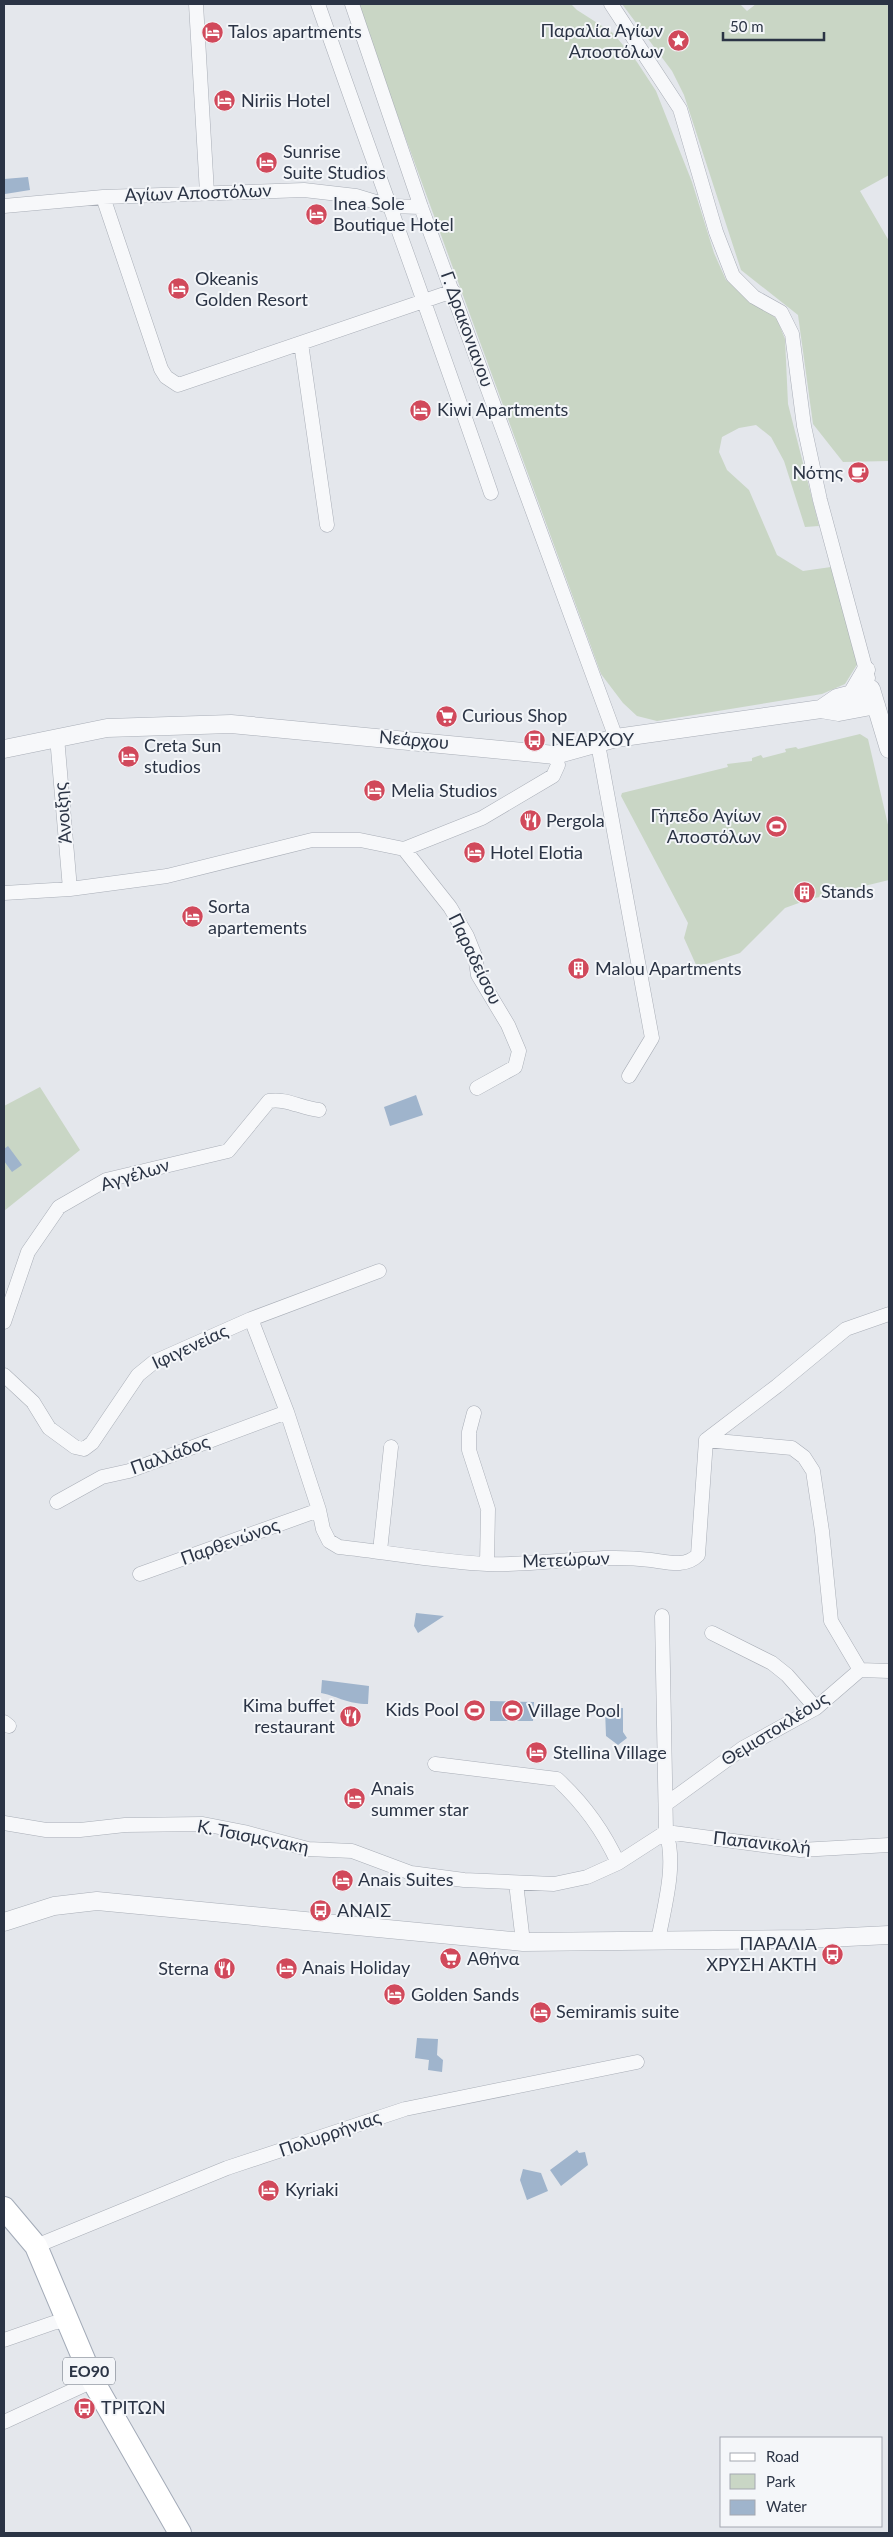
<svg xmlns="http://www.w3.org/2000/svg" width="893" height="2537" font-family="Lato,sans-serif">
<rect width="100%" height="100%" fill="#e4e7ec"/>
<!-- green -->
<path fill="#c9d6c5" d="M359,4h212l6,6 36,23 24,29 19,29 36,91 22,71 12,27 51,39 8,20 3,65 31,122 -14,1 -21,-66 -13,-24 -15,-12 -17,3 -17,9 -3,15 8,18 22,20 28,65 26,16 28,-4 27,96 -13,21 -23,10 -165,27 -20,-5 -14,-13 -22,-29 -222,-609z
M622,4h118l7,7 9,-7h133v171l-29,16 29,50v220l-46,1 -30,-38 -15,-109 -57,-45 -57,-175 -12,-24z
M860,734l8,5 21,90v51l-82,20 -22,8 -45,45 -43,14 -13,-29 4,-15 -67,-127 1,-3 106,-26 -1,-3 25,-3v-3l9,-3 2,3 23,-6 -1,-3 11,-2 2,2z
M40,1087l40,63 -76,61v-105z"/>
<!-- water -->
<path fill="#9fb4cc" d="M28,177l2,13 -25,4 -1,-15z
M416,1095l7,20 -33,11 -6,-19z
M8,1146l14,19 -10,7 -8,-11v-12z
M416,1613l28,3 -26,17 -4,-7z
M322,1680l47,6 -1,18c-21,0 -28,-7 -47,-11z
M490,1701l44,1 -1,19h-43z
M623,1708v24l4,6 -9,7 -12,-9 -1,-27z
M417,2038l21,1 -1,16 6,5 -1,12 -14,-2 1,-10 -14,-2z
M577,2150l2,3 6,-1 3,13 -27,21 -11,-16z
M523,2169l18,4 7,18 -21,9 -7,-20z"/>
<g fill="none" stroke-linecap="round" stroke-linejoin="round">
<defs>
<path id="minor" d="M196,4l11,189
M318,4c57,163 117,325 173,489
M352,4l69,203 195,531
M611,4l69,105 36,123 17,44 21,21 27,15 11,22 12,92 16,74 48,178
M103,197l58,172 5,8 12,8 275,-94
M4,206l99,-9 201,-7 52,6 33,10 32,1
M301,343l26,182
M57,737l13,152
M598,744l54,294 -23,38
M404,849l46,58 17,29 8,20 3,19 30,50 11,26 -4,16 -38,21
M4,893l66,-4 97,-13 145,-36h48l44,9 78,-31 71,-42 5,-11 -3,-10
M251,1319l36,93 32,98 4,19 6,12 10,6c48,5 101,15 148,17 55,2 109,-11 164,-4 16,2 34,8 47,-5l8,-115 71,-54 69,-57 43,-15
M4,1322l24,-70 31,-45 47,-27 122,-29 41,-50c17,-3 32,7 50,9
M4,1375l29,27 16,26 26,19 9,2 8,-6 46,-68 16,-13 97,-43 128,-48
M474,1413l-5,19v18l19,59 -1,55
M706,1440l86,8 12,9 9,14 9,60 9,90 29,49
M57,1502l45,-25 27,-6 158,-59
M380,1551l11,-104
M140,1574l179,-64
M712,1633l60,30 15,12 29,33
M4,1722l5,4
M435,1764l122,15c25,23 47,53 61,84
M666,1804l77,-56 73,-40 44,-38 29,1
M4,1823l42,7h34l45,-5 78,-1 41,8 64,17 44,2 59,22 53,7 90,4 33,-7 31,-14 48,-31
M666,1832l134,18 89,-5
M516,1883l7,59
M658,1941c6,-34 19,-76 8,-109l-4,-216
M36,2246l191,-78 178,-59 232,-47
M4,2340l49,-17 15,-3
M4,2422l89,-41"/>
<path id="tertiary" d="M853,692l13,-22
M821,709l16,-11 34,-9 18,60
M4,749l103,-21 124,-4 324,31 61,-17 205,-29 18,3 37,-7
M4,1922l50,-16 43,-5 426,41 283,-3 83,-4"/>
<path id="primary" d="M4,2208l32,38 57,135 87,152"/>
</defs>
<!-- minor casing -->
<use href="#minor" stroke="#a9aeb7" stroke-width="15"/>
<!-- tertiary casing -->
<use href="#tertiary" stroke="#a9aeb7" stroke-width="19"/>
<!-- primary casing -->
<use href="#primary" stroke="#a3abb8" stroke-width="24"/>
<!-- minor -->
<use href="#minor" stroke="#f7f8fa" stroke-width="14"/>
<!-- tertiary -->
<use href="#tertiary" stroke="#f7f8fa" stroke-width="18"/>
<!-- primary -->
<use href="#primary" stroke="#fff" stroke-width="22"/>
</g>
<!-- icons -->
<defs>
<symbol id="hotel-disc" viewBox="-11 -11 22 22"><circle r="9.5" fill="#d1495b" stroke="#f4f6f9"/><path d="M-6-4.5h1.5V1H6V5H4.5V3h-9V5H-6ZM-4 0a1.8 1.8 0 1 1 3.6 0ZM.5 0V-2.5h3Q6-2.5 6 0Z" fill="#fff"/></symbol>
<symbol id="sight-disc" viewBox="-11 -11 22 22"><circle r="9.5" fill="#d1495b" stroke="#f4f6f9"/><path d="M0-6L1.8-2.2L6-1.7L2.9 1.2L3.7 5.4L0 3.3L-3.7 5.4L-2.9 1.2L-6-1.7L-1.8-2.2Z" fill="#fff"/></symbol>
<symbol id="cafe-disc" viewBox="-11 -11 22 22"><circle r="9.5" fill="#d1495b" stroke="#f4f6f9"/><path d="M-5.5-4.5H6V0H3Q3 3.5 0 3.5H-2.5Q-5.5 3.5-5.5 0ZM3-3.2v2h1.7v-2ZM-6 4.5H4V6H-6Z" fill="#fff"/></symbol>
<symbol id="supermarket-disc" viewBox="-11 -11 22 22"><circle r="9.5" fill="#d1495b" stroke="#f4f6f9"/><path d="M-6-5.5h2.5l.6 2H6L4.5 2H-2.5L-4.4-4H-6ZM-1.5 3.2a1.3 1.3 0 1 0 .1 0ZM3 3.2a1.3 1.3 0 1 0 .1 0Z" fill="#fff"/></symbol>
<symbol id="bus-disc" viewBox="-11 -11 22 22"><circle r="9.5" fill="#d1495b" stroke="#f4f6f9"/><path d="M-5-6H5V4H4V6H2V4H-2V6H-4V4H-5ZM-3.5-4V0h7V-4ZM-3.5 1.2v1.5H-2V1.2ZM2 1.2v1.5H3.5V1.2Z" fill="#fff"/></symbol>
<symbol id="restaurant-disc" viewBox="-11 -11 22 22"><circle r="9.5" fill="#d1495b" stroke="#f4f6f9"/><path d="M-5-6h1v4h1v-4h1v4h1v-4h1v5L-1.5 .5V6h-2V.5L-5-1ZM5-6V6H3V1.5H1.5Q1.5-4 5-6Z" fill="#fff"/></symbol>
<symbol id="stadium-disc" viewBox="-11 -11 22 22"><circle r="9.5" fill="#d1495b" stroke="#f4f6f9"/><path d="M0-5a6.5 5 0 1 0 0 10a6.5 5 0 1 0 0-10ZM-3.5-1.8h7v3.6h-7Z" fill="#fff"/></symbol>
<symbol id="building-disc" viewBox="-11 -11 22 22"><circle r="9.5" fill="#d1495b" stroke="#f4f6f9"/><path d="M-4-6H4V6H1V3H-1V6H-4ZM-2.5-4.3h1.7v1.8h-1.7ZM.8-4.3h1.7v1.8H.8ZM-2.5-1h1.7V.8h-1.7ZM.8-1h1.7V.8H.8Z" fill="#fff"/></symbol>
</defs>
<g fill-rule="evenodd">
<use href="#hotel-disc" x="200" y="20" width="25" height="25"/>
<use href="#sight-disc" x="666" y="28" width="25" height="25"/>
<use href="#hotel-disc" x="212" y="88" width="25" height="25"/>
<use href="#hotel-disc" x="254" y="150" width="25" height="25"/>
<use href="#hotel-disc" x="304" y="202" width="25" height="25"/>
<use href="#hotel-disc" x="166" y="276" width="25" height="25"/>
<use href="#hotel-disc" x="408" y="398" width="25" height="25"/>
<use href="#cafe-disc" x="846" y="460" width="25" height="25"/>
<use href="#supermarket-disc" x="434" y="704" width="25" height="25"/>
<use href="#bus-disc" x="522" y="728" width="25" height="25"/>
<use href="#hotel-disc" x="116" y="744" width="25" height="25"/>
<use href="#hotel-disc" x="362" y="778" width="25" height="25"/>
<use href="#restaurant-disc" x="518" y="808" width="25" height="25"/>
<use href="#stadium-disc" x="764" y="814" width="25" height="25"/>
<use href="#hotel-disc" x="462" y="840" width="25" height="25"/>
<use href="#building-disc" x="792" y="880" width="25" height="25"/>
<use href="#hotel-disc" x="180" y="904" width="25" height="25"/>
<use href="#building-disc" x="566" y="956" width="25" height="25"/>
<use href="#stadium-disc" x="462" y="1698" width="25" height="25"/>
<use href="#stadium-disc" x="500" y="1698" width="25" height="25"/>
<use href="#restaurant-disc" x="338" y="1704" width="25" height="25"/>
<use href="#hotel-disc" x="524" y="1740" width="25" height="25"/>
<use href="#hotel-disc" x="342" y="1786" width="25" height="25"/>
<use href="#hotel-disc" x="330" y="1868" width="25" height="25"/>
<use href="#bus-disc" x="308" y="1898" width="25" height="25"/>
<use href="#bus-disc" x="820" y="1942" width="25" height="25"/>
<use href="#supermarket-disc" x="438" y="1946" width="25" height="25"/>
<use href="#hotel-disc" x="274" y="1956" width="25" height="25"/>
<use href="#restaurant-disc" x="212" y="1956" width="25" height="25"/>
<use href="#hotel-disc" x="382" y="1982" width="25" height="25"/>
<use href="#hotel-disc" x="528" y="2000" width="25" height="25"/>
<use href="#hotel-disc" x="256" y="2178" width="25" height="25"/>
<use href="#bus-disc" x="72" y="2396" width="25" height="25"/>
</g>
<g text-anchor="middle" stroke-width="4" stroke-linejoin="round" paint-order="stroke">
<!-- shield labels -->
<rect fill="#f4f6f9" stroke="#676e7b" stroke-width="1" x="63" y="2357.5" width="52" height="27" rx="4"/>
<g font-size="16" font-weight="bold" fill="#2b3445">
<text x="89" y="2377">ΕΟ90</text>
</g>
<!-- poi labels -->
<g font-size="18" fill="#2b3445" stroke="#f4f6f9" text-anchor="start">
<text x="663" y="37" text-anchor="end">Παραλία Αγίων<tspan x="663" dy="21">Αποστόλων</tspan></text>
<text x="228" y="38">Talos apartments</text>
<text x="241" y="107">Niriis Hotel</text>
<text x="283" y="158">Sunrise<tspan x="283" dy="21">Suite Studios</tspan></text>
<text x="333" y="210">Inea Sole<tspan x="333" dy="21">Boutique Hotel</tspan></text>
<text x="195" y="285">Okeanis<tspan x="195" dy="21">Golden Resort</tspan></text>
<text x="437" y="416">Kiwi Apartments</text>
<text x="843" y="479" text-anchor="end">Νότης</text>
<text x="462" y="722">Curious Shop</text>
<text x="551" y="746">ΝΕΑΡΧΟΥ</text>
<text x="144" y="752">Creta Sun<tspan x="144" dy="21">studios</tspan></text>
<text x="391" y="797">Melia Studios</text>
<text x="761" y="822" text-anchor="end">Γήπεδο Αγίων<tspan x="761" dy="21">Αποστόλων</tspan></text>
<text x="546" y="827">Pergola</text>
<text x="490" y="859">Hotel Elotia</text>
<text x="821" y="898">Stands</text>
<text x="208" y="913">Sorta<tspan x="208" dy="21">apartements</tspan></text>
<text x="595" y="975">Malou Apartments</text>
<text x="335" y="1712" text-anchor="end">Kima buffet<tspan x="335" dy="21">restaurant</tspan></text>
<text x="459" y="1716" text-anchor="end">Kids Pool</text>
<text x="528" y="1717">Village Pool</text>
<text x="553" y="1759">Stellina Village</text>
<text x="371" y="1795">Anais<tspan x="371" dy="21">summer star</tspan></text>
<text x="358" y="1886">Anais Suites</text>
<text x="337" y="1917">ΑΝΑΙΣ</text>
<text x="817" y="1950" text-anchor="end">ΠΑΡΑΛΙΑ<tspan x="817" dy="21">ΧΡΥΣΗ ΑΚΤΗ</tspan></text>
<text x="467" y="1965">Αθήνα</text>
<text x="302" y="1974">Anais Holiday</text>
<text x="209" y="1975" text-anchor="end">Sterna</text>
<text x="411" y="2001">Golden Sands</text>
<text x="556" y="2018">Semiramis suite</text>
<text x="285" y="2196">Kyriaki</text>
<text x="101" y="2414">ΤΡΙΤΩΝ</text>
</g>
<!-- street labels -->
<g font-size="18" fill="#2b3445" stroke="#f4f6f9">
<text transform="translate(198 193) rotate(-2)" y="6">Αγίων Αποστόλων</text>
<text transform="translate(467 329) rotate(70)" y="6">Γ. Δρακονιανου</text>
<text transform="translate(414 740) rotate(5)" y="6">Νεάρχου</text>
<text transform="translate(63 813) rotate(-95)" y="6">Άνοιξης</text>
<text transform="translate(475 959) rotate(64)" y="6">Παραδείσου</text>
<text transform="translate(135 1175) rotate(-17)" y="6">Αγγέλων</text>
<text transform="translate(190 1347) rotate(-25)" y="6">Ιφιγενείας</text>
<text transform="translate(170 1455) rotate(-20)" y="6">Παλλάδος</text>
<text transform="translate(230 1542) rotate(-20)" y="6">Παρθενώνος</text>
<text transform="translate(566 1560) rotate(-2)" y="6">Μετεώρων</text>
<text transform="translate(775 1729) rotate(-32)" y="6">Θεμιστοκλέους</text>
<text transform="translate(253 1837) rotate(11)" y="6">Κ. Τσισμςνακη</text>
<text transform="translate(762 1843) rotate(6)" y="6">Παπανικολή</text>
<text transform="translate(330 2134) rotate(-19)" y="6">Πολυρρήνιας</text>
</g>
</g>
<!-- border -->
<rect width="893" height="2537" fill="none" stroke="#2b3445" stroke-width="10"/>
<!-- legend -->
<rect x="720" y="2437" width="162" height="90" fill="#f4f6f9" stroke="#a4a8b1"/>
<rect x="730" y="2453" width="25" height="8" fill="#ffffff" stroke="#a4a8b1"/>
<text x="766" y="2462" font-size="15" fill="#2b3445">Road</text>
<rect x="730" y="2474" width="25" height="15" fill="#c9d6c5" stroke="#a4a8b1"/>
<text x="766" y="2487" font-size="15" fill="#2b3445">Park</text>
<rect x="730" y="2500" width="25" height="15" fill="#9fb4cc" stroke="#a4a8b1"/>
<text x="766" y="2512" font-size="15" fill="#2b3445">Water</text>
<!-- scale -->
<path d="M723 32v8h101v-8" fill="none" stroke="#2b3445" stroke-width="2.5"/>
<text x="730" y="32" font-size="15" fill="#2b3445" stroke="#f4f6f9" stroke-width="4" paint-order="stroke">50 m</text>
</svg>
